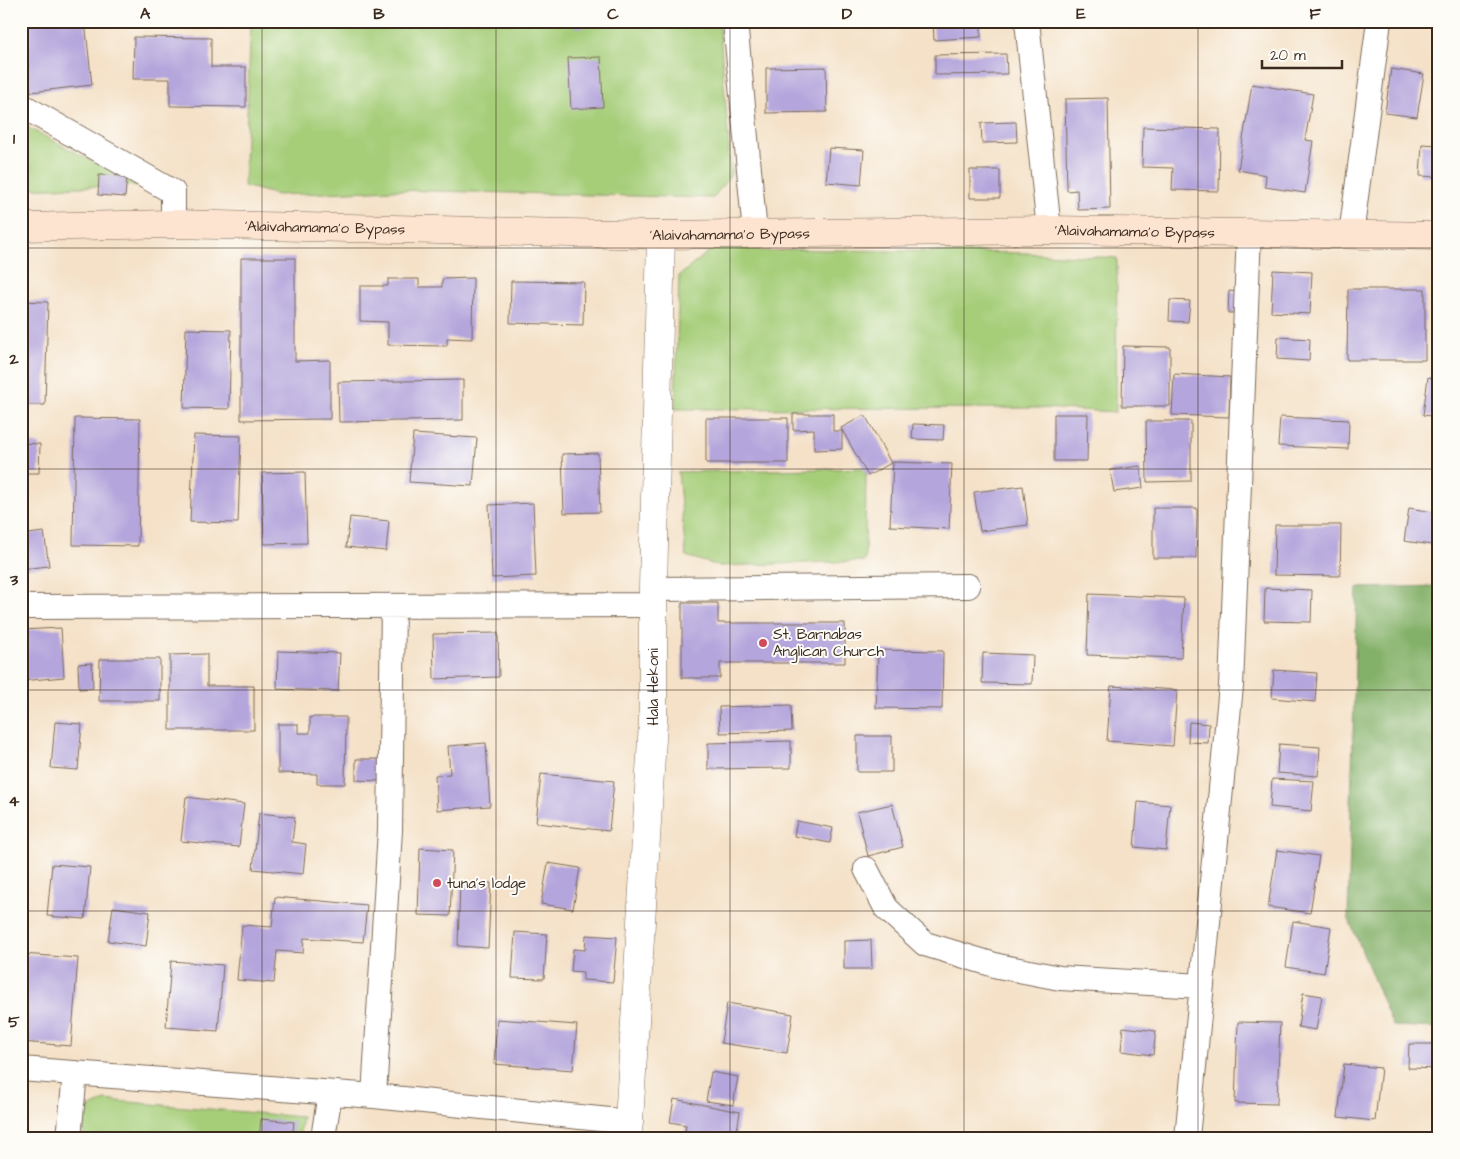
<svg xmlns="http://www.w3.org/2000/svg" width="1460" height="1159" font-family="'Architects Daughter',sans-serif">
<rect width="100%" height="100%" fill="#fdfcf7"/>
<filter id="ink" filterUnits="userSpaceOnUse"><feTurbulence type="fractalNoise" baseFrequency=".02" numOctaves="2"/><feDisplacementMap in="SourceGraphic" scale="10" xChannelSelector="R" yChannelSelector="G"/><feConvolveMatrix kernelMatrix="1 2 1 2 8 2 1 2 1" color-interpolation-filters="sRGB"/></filter>
<filter id="wash" filterUnits="userSpaceOnUse"><feTurbulence type="fractalNoise" baseFrequency=".0096" numOctaves="4" result="noise"/><feDisplacementMap in="SourceGraphic" scale="20" xChannelSelector="R" yChannelSelector="G"/><feGaussianBlur stdDeviation="1.12" result="paint"/><feColorMatrix in="noise" values="0 0 0 0 0 0 0 0 0 0 0 0 0 0 0 0 0 1.4 0 .05"/><feComposite in="paint" operator="in"/></filter>
<g filter="url(#wash)">
<rect width="100%" height="100%" fill="#f4e1c7"/>
<!-- green -->
<path fill="#a6ce79" stroke="#707c4c" d="M251,21h468l12,153 -18,24 -320,-8 -115,5 -34,-9z
M21,124l117,61 -117,4z
M713,248l312,5 92,5 -1,154 -76,-4 -365,1 4,-133z
M866,468l-1,93 -146,5 -33,-10 -8,-84z
M105,1100l197,17 -3,21h-216l1,-27z"/>
<!-- forest -->
<path fill="#84b169" stroke="#606e44" d="M1439,586v442l-46,-2 -45,-109 9,-329z"/>
<g id="blocks">
<!-- building -->
<path fill="#b4a5dc" d="M23,21h62l7,64 -61,7z
M574,21h55v2l-54,5z
M893,21h13v2h-13z
M933,21h48v16l-47,3z
M1330,21h31l-1,5 -30,-3z
M134,37l77,1v29h35v40l-76,-1v-27h-37z
M1006,54l1,20 -72,1v-20z
M601,57l2,50 -32,2 -3,-51z
M826,67l1,45 -61,1v-45z
M1391,69l33,5 -7,43 -32,-4z
M1252,84l61,10 -8,46 8,1 -8,52 -40,-6 1,-12 -28,-5z
M1108,98l2,111 -32,1 -1,-20 -10,1 -2,-92z
M1016,122l1,20 -35,1 -1,-20z
M1143,127l77,2 -1,62 -47,-1 1,-22 -31,-1z
M1422,144l17,1v32l-19,-1z
M829,148l35,2 -3,35 -35,-3z
M970,170h30v28h-30z
M99,175l28,1 -2,21 -27,-2z
M241,258h54v103l35,-1v59l-89,1z
M1273,270l39,2 -2,42 -39,-2z
M473,278l-1,61 -25,-1v8l-59,-1v-23l-28,-1v-35h28v-7h31v8h23v-8z
M511,281l73,1 -1,43 -73,-2z
M1348,289h77v71h-78z
M1229,291l9,1 -2,21h-8z
M1170,300l20,1 -2,21 -19,-1z
M21,301l27,1 -3,103h-24z
M186,329l45,1 -2,79 -45,-1z
M1278,337l32,2 -1,22 -32,-2z
M1123,346l47,1v59h-48z
M1174,374l56,3 -1,40 -57,-2z
M1428,377l11,2v38l-16,-2z
M463,380v40l-124,2 -1,-40z
M793,414h40v17h9v18l-28,1v-21l-21,1z
M1054,414h34l-1,47h-33z
M865,415l26,48 -23,13 -27,-48z
M1280,417l69,3 -1,29 -70,-3z
M75,418l65,1 -2,127 -65,-1z
M706,418h82v45h-82z
M1146,421h45v60l-44,1z
M913,424l31,1 -1,15 -31,-1z
M413,434l64,4 -4,48 -64,-4z
M194,435l47,1 -3,87 -48,-1z
M21,443l19,1 -1,29h-18z
M598,453l2,59 -36,1 -2,-59z
M893,462l59,2 -3,65 -59,-3z
M1140,466l3,22 -29,4 -4,-22z
M305,472l2,71 -43,1 -2,-71z
M1023,486l5,39 -48,6 -6,-39z
M533,503l3,73 -44,2 -3,-73z
M1153,508h44l-1,50h-43z
M1409,508l30,5v33l-35,-5z
M350,517l39,4 -3,30 -40,-4z
M1275,525h66l-1,51 -66,-1z
M44,532l5,34 -28,3v-34z
M1265,588l47,2 -1,32 -47,-1z
M1089,594l95,4 -3,60 -94,-3z
M682,603h36v20h127v40h-125v15h-38z
M61,628l3,49 -43,4v-51z
M498,633l1,44 -65,2 -1,-45z
M878,650l65,1 -1,58 -66,-1z
M278,651l62,2 -2,38 -61,-2z
M983,653l50,2 -1,29 -50,-1z
M207,654v32h47v44h-84v-75z
M100,659h60v42h-61z
M92,663l1,25 -14,1 -1,-25z
M1274,670l43,3 -2,29 -43,-4z
M1111,686l66,4 -4,56 -66,-5z
M791,705l1,26 -72,2 -1,-26z
M310,717h36l-1,67h-28v-10l-39,-1v-49h20v9h12z
M55,722l27,2 -4,46 -27,-2z
M1189,722l20,2 -1,19 -20,-1z
M857,736h35v36h-35z
M791,741v27l-83,1v-26z
M486,743l4,63 -53,4 -2,-35 15,-1 -2,-28z
M1279,744l41,3 -2,29 -41,-3z
M356,759h23v22l-23,-1z
M541,774l73,7 -5,50 -73,-8z
M1272,779l42,2 -3,30 -41,-4z
M186,797l58,7 -5,43 -58,-6z
M1138,802l32,3 -4,45 -32,-3z
M892,804l11,43 -35,9 -11,-44z
M259,813l36,4 -3,25 14,2 -3,30 -50,-5z
M797,821l36,7 -3,15 -36,-7z
M420,848l33,2 -3,66 -32,-1z
M1277,850l42,6 -9,57 -42,-6z
M548,863l32,5 -7,41 -32,-5z
M52,864l38,3 -5,52 -38,-3z
M460,882l31,1 -3,65 -30,-2z
M275,897l92,8 -4,37 -59,-4 -1,15 -26,-2 -3,32 -37,-3 5,-55 30,2z
M113,907l37,5 -4,34 -38,-5z
M1293,921l38,6 -7,46 -38,-6z
M515,932l32,2 -3,45 -32,-1z
M586,935l31,2 -4,45 -30,-2v-8l-12,-1 2,-22 12,1z
M871,940l1,29h-28v-28z
M22,954l56,4 -7,88 -50,-4z
M171,961l52,4 -5,66 -52,-4z
M1303,993l19,3 -6,34 -18,-3z
M727,1003l66,11 -6,39 -66,-10z
M497,1019l80,6 -4,45 -79,-6z
M1238,1022l42,1 -3,81 -42,-1z
M1123,1027l33,4 -3,24 -32,-4z
M1409,1044h30v25l-31,-1z
M1344,1064l37,4 -6,53 -37,-4z
M711,1072l27,5 -5,28 -27,-4z
M674,1099l66,13 -4,25 -18,-4 -1,5h-33l2,-13 -16,-3z
M261,1119l33,3 -2,16h-33z"/>
</g>
</g>
<g filter="url(#ink)">
<use href="#blocks" fill-opacity="0" stroke="#7c6a59" stroke-width="1"/>
<g fill="none" stroke-linecap="round" stroke-linejoin="round">
<defs>
<path id="minor" d="M735,21l20,212
M1027,21l22,209
M21,105l152,87v32
M1351,235l28,-214
M653,589l315,-3
M21,607l631,-2
M866,869l20,39 39,36 73,22 62,12 142,8
M21,1069l353,27 255,26
M374,1096l16,-266 3,-224
M69,1138l6,-65
M323,1138l7,-45
M1187,1138l44,-452 18,-454"/>
<g id="tertiary">
<path id="s1" d="M627,1138l2,-16 24,-400v-133l8,-354"/>
</g>
<g id="secondary">
<path id="s2" d="M21,227l152,-3 488,11 388,-5 390,6"/>
</g>
</defs>
<!-- minor casing -->
<use href="#minor" stroke="#7c6a59" stroke-width="26"/>
<!-- tertiary casing -->
<use href="#tertiary" stroke="#7c6a59" stroke-width="29"/>
<!-- secondary casing -->
<use href="#secondary" stroke="#7c6a59" stroke-width="29"/>
<!-- minor -->
<use href="#minor" stroke="#fff" stroke-width="24"/>
<!-- tertiary -->
<use href="#tertiary" stroke="#fff" stroke-width="28"/>
<!-- secondary -->
<use href="#secondary" stroke="#fde4d1" stroke-width="28"/>
</g>
</g>
<!-- grid -->
<path fill="none" stroke="#3b2a1e" stroke-width="1" stroke-opacity="0.55" d="M262,21v1117M496,21v1117M730,21v1117M964,21v1117M1198,21v1117M21,248h1418M21,469h1418M21,690h1418M21,911h1418"/>
<!-- markers -->
<g fill="#d1495b" stroke="#fdfcf7" stroke-width="2">
<circle cx="763" cy="643" r="5"/>
<circle cx="437" cy="883" r="5"/>
</g>
<g text-anchor="middle" stroke-width="4" stroke-linejoin="round" paint-order="stroke">
<!-- street labels -->
<g font-size="15" fill="#3b2a1e" stroke="#fdfcf7">
<text dy="5" stroke="none"><textPath href="#s2" startOffset="304">'Alaivahamama'o Bypass</textPath></text>
<text dy="5" stroke="none"><textPath href="#s2" startOffset="1114">'Alaivahamama'o Bypass</textPath></text>
<text dy="5" stroke="none"><textPath href="#s2" startOffset="709">'Alaivahamama'o Bypass</textPath></text>
<text dy="5" stroke="none"><textPath href="#s1" startOffset="452">Hala Hekoni</textPath></text>
</g>
<!-- poi labels -->
<g font-size="15" fill="#3b2a1e" stroke="#fdfcf7" text-anchor="start">
<text x="773" y="639">St. Barnabas<tspan x="773" dy="17">Anglican Church</tspan></text>
<text x="447" y="888">tuna's lodge</text>
</g>
</g>
<!-- margin -->
<rect width="1460" height="1159" fill="none" stroke="#fdfcf7" stroke-width="55"/>
<!-- scale -->
<path d="M1262 60v8h80v-8" fill="none" stroke="#3b2a1e" stroke-width="2.5"/>
<text x="1270" y="60" font-size="15" fill="#3b2a1e" stroke="#fdfcf7" stroke-width="4" paint-order="stroke">20 m</text>
<rect x="28" y="28" width="1404" height="1104" fill="none" stroke="#3b2a1e" stroke-width="2"/>
<g font-size="16" text-anchor="middle" font-weight="bold" fill="#3b2a1e">
<text x="145" y="19">A</text>
<text x="379" y="19">B</text>
<text x="613" y="19">C</text>
<text x="847" y="19">D</text>
<text x="1081" y="19">E</text>
<text x="1315" y="19">F</text>
<text x="14" y="144">1</text>
<text x="14" y="364">2</text>
<text x="14" y="585">3</text>
<text x="14" y="806">4</text>
<text x="14" y="1027">5</text>
</g>
</svg>
